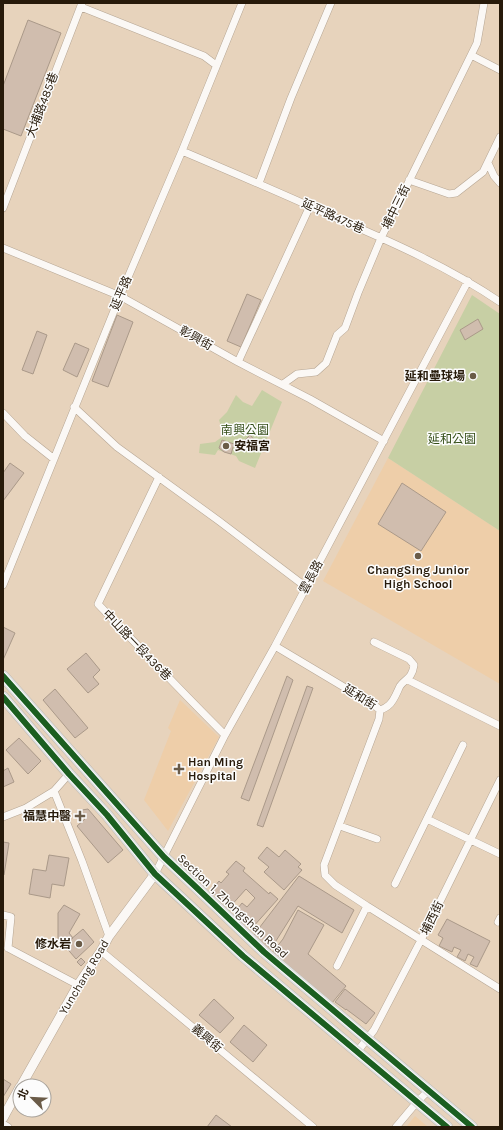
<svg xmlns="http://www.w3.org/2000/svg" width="503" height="1130" font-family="Karla,'Noto Sans TC',sans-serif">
<rect width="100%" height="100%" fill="#e7d3bc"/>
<!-- built -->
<path fill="#eecea9" d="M388,458l112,73v153l-177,-103z
M180,700l39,37 -51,94 -24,-31 27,-69 -3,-3z
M415,1116l13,11h-22z"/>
<!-- green -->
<path fill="#c7cfa4" d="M472,295l28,19v217l-112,-73z
M262,390l20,12 -27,66 -16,-7 -3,-5 -18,-6 -3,5 -16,-2 1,-9 15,-2 7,-5v-7l-3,-10 8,-8 9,-17 7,7 9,4z"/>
<!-- building -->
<path fill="#d0bdae" stroke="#aa9989" d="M28,20l33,13 -40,103 -18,-7v-43z
M247,294l14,6 -20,47 -14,-6z
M117,315l16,7 -25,65 -16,-6z
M478,319l5,10 -18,11 -5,-10z
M37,331l10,4 -14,39 -11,-4z
M75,343l14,6 -12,28 -14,-7z
M250,435l7,8 -6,6 -7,-8z
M222,440l12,4 -3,10 -7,-2 -5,-4z
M10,463l14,10 -21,28v-28z
M402,483l44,29 -25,39 -43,-27z
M3,627l12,6 -12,27z
M86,653l14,17 -7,7 6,7 -11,9 -21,-24z
M287,676l6,4 -44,121 -8,-3z
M307,686l6,2 -50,139 -6,-2z
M55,689l33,39 -13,10 -32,-38z
M19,738l22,23 -13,13 -22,-24z
M8,768l6,14 -11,5v-16z
M88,809l35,41 -15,13 -31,-37 8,-7 -4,-3 1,-6z
M3,842l6,1 -5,32h-1z
M267,847l12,10 6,-7 16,14 -3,3 4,3 -18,20 -20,-18 5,-5 -11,-9z
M49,855l20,3 -5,28 -12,-2 -2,14 -21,-4 4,-25 13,2z
M236,861l9,7 -2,3 26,23 1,-2 8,7 -26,29 -18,-15 8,-10 5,4 8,-9 -9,-9 -17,19 -18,-17 8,-10 2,2 8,-9 -3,-2z
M299,876l55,34 -12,23 -44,-27 -29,46 -16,-16z
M64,905l16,9 -11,19 4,5 -9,7 -6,-6v-26z
M298,910l26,15 -16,29 38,32 -14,17 -61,-49 12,-15z
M447,919l43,22 -13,26 -7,-3 4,-7 -6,-3 -3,7 -8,-4 4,-7 -7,-3 -2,5 -13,-6 4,-8 -5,-3z
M83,929l11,13 -18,17 -12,-14z
M81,958l4,4 -4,4 -4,-4z
M345,989l30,24 -9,11 -20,-15v1l-11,-8z
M214,999l20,19 -14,15 -21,-18z
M244,1025l23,20 -14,17 -23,-20z
M3,1079l8,5 -8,13z
M216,1115l16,12h-25z"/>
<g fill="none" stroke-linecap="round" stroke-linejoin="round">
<defs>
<path id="minor" d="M81,7l123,49 12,9
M471,55l29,15
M182,151c52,22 104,44 156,68 56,24 112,49 162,83
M488,163l6,13 6,7
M409,180l40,14 7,-1 27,-21 17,-35
M259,183l32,-85 40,-95
M3,208l79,-205
M3,248l117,48 118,66 72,37 74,42
M238,362l72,-156
M283,384l14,-10 19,-2 10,-9 11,-28 8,-7 13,-35 23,-55 96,-195 7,-40
M74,407l43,40 102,74 87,66
M3,413l22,23 29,23
M159,477l-61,127c42,44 84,88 127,131
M3,585l117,-289 62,-145 60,-148
M374,642l35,17 5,6c-2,14 -8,13 -14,21 -3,6 -6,15 -11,19 -2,2 -6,4 -9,5
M275,646l99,59 6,5 -1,9 -55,146 1,10 10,10 32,21 133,83
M408,680l92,46
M54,791l28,70 27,75
M3,817l23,-9 28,-17 15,-17
M427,819l73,35
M340,826l37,13
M155,874l70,-139 50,-89 193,-365
M395,884l68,-139
M3,915l8,2 -3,31
M498,922l2,-4
M8,948l70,37
M101,951l212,176
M337,966l30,-60
M357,1052l17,-22 47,-90 79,-160
M3,1124l5,3
M396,1127l21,-25 11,-11"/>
<path id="tertiary" d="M21,1086l57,-101 23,-34 8,-15 46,-62
M3,1118l17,-31"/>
<path id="primary" d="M3,676l161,181 34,32 66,63 208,175
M3,697l66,77 38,41 48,59 88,82 204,171"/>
</defs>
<!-- minor casing -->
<use href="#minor" stroke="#b6a694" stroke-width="8"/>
<!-- tertiary casing -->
<use href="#tertiary" stroke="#b6a694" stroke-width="10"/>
<!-- primary casing -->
<use href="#primary" stroke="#c3b9ad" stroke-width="12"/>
<!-- minor -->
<use href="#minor" stroke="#fbf8f5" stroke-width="7"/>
<!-- tertiary -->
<use href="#tertiary" stroke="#fbf8f5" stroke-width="9"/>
<!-- primary -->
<use href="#primary" stroke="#dfe1e2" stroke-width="11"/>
<defs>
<path id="cycleway" d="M3,676l161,181 34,32 66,63 208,175
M3,697l66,77 38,41 48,59 88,82 204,171"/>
</defs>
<!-- cycleway casing -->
<use href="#cycleway" stroke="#fcfcfc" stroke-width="8"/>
<!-- cycleway -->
<use href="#cycleway" stroke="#1b5e20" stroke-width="6"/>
</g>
<!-- markers -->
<g fill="#6a5b48" stroke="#fcfcfc" stroke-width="1.5">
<circle cx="473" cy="376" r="4"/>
<circle cx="226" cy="446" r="4"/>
<circle cx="418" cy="556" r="4"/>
<path d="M177 763h4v4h4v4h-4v4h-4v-4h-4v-4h4z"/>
<path d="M78 810h4v4h4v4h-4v4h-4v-4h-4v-4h4z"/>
<circle cx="79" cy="944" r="4"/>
</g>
<g text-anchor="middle" stroke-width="3" stroke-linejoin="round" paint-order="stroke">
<!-- street labels -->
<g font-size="12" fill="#271a0a" stroke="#fcfcfc">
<text transform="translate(42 105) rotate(-69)" y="4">大埔路485巷</text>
<text transform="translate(396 207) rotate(-64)" y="4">埔中三街</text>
<text transform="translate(333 216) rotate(24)" y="4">延平路475巷</text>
<text transform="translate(121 293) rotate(-67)" y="4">延平路</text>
<text transform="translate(196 338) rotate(29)" y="4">彰興街</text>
<text transform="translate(311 577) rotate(-62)" y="4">雲長路</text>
<text transform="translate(137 645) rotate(46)" y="4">中山路一段436巷</text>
<text transform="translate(360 697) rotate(32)" y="4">延和街</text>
<text transform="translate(233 906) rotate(43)" y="4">Section 1, Zhongshan Road</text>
<text transform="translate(432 918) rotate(-64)" y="4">埔西街</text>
<text transform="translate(84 977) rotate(-59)" y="4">Yunchang Road</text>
<text transform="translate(207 1038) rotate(40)" y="4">義興街</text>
</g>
<!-- poi labels -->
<g font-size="12" font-weight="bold" fill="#271a0a" stroke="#fcfcfc" text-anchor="end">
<text x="465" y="380">延和壘球場</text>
<text x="234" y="450" text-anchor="start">安福宮</text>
<text x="418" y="574" text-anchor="middle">ChangSing Junior<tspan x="418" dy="14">High School</tspan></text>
<text x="188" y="766" text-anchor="start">Han Ming<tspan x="188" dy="14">Hospital</tspan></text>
<text x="71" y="820">福慧中醫</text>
<text x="71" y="948">修水岩</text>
</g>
<!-- park labels -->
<g font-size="12" fill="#344e18" stroke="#fcfcfc">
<text x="245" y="434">南興公園</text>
<text x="452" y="443">延和公園</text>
</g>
</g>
<!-- border -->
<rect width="503" height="1130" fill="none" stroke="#271a0a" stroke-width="8"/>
<!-- north arrow -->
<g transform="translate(32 1098) rotate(294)"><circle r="19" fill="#fcfcfc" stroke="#a7a29b"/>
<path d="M0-3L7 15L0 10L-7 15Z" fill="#6a5b48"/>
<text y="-6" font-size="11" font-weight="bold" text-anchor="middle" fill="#271a0a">北</text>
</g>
</svg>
